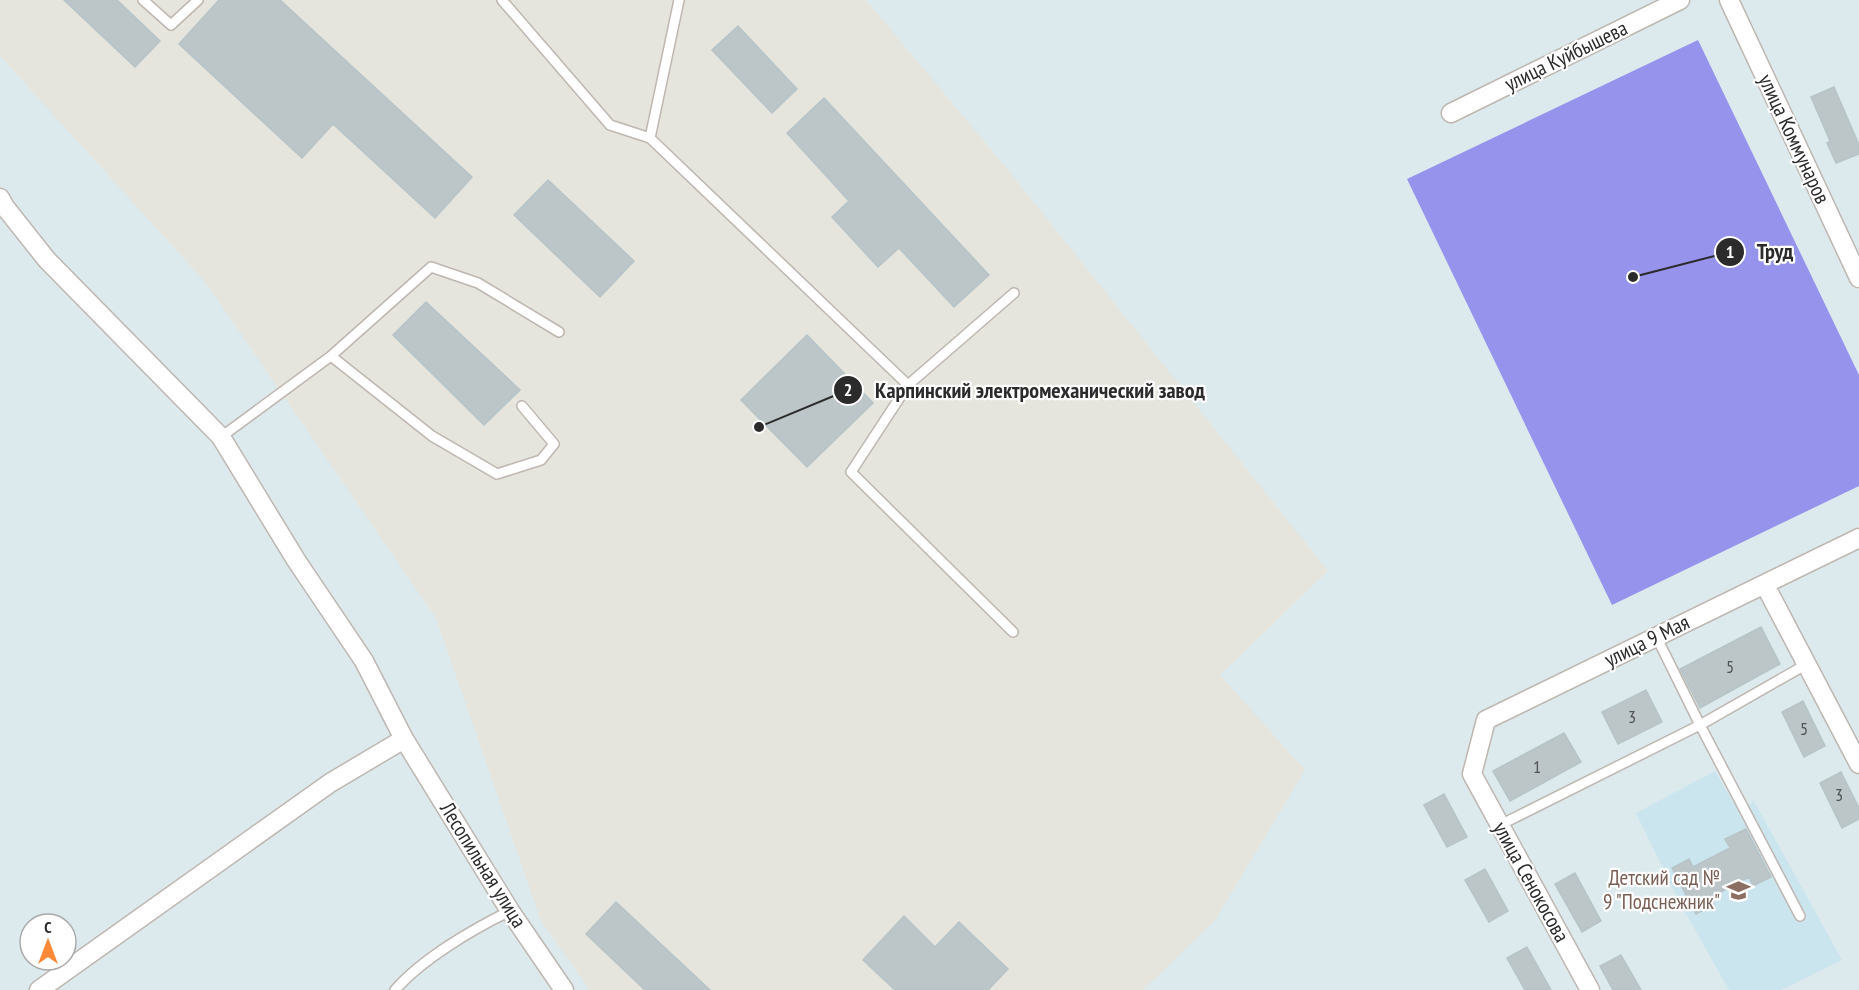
<svg xmlns="http://www.w3.org/2000/svg" width="1859" height="990" font-family="'PT Sans Narrow',sans-serif">
<rect width="100%" height="100%" fill="#dceaed"/>
<!-- industrial -->
<path fill="#e5e4dd" d="M0,0h866l138,165 324,406 -108,104 85,95 -90,150 -72,70h-553l-49,-69 -105,-303 -230,-335 -206,-227z"/>
<!-- education -->
<path fill="#cbe5ef" d="M1715,771l24,41 15,-11 88,159 -61,30h-52l-49,-87 -44,-90z"/>
<!-- pitch -->
<path fill="#9593ec" d="M1698,40l161,335v111l-247,119 -205,-426z"/>
<!-- building -->
<path fill="#bcc5c8" stroke="#b6c4c8" stroke-width="1.5" d="M64,0h53l43,41 -25,26z
M219,0h61l192,177 -37,41 -102,-94 -31,34 -123,-114z
M738,26l59,63 -25,24 -60,-63z
M1834,87l25,58v9l-23,9 -9,-20 3,-2 -19,-44z
M824,98l165,177 -35,32 -55,-59 -21,19 -46,-50 17,-16 -62,-68z
M548,180l86,81 -34,36 -86,-82z
M426,302l94,88 -36,35 -91,-90z
M807,335l66,68 -66,64 -66,-67z
M1761,627l19,37 -80,44 -20,-39z
M1646,690l16,32 -44,22 -16,-32z
M1803,701l22,45 -21,11 -22,-45z
M1564,733l17,29 -71,39 -17,-30z
M1841,772l18,36v11l-17,9 -22,-45z
M1444,794l23,43 -20,10 -23,-42z
M1746,829l25,48 -18,9 -4,-9 -38,20 3,7 -18,10 -24,-46 17,-9 4,8 37,-19 -5,-9z
M1485,869l23,42 -19,11 -24,-42z
M1575,873l26,48 -19,11 -27,-48z
M616,902l94,88h-65l-59,-56z
M904,916l31,31 24,-25 49,47 -20,21h-93l-32,-30z
M1527,947l24,43h-26l-18,-32z
M1621,955l20,35h-28l-13,-24z"/>
<g fill="none" stroke-linecap="round" stroke-linejoin="round">
<defs>
<path id="service" d="M143,0l28,25 27,-25
M502,0l108,125 40,13
M679,0l-29,138 258,247 106,-92
M331,356l101,80 65,38 44,-14 13,-16 -32,-38
M908,385l-57,87 162,160
M221,437l110,-81 100,-89 47,16 81,49
M1656,636l44,89 100,191
M1500,825l200,-100 107,-61
M395,990c27,-31 78,-61 115,-79"/>
<path id="minor" d="M1729,0l130,278
M1451,113l229,-113
M0,198l5,9 42,53 174,177 75,123 68,101 40,78 106,172 54,79
M1765,585l94,179
M39,990l291,-207 74,-44
M1590,990l-118,-216 14,-54 373,-182"/>
</defs>
<!-- service casing -->
<use href="#service" stroke="#bfb6b0" stroke-width="12"/>
<!-- minor casing -->
<use href="#minor" stroke="#bfb6b0" stroke-width="21"/>
<!-- service -->
<use href="#service" stroke="#fff" stroke-width="9"/>
<!-- minor -->
<use href="#minor" stroke="#fff" stroke-width="18"/>
</g>
<!-- icons -->
<defs>
<symbol id="school-bare" viewBox="-9 -9 18 18"><path d="M0-5L7-2L0 1L-7-2ZM-4 1L0 2.5L4 1V4Q0 6-4 4Z" fill="#8d6e63" stroke="#fff" stroke-width="2.5" paint-order="stroke"/></symbol>
</defs>
<g fill-rule="evenodd">
<use href="#school-bare" x="1722" y="874" width="33" height="33"/>
</g>
<g text-anchor="middle" stroke-width="4.5" stroke-linejoin="round" paint-order="stroke">
<!-- number labels -->
<g font-size="18" fill="#4f5252">
<text x="1730" y="673">5</text>
<text x="1632" y="723">3</text>
<text x="1804" y="735">5</text>
<text x="1537" y="773">1</text>
<text x="1839" y="801">3</text>
</g>
<!-- street labels -->
<g font-size="21" fill="#2b2b2b" stroke="#fff">
<text transform="translate(1566 56) rotate(-26)" y="7">улица Куйбышева</text>
<text transform="translate(1794 139) rotate(65)" y="7">улица Коммунаров</text>
<text transform="translate(1647 641) rotate(-26)" y="7">улица 9 Мая</text>
<text transform="translate(483 865) rotate(58)" y="7">Лесопильная улица</text>
<text transform="translate(1531 882) rotate(61)" y="7">улица Сенокосова</text>
</g>
<!-- education labels -->
<g font-size="21" fill="#785e54" stroke="#fff" text-anchor="end">
<text x="1720" y="885">Детский сад №<tspan x="1720" dy="24">9 "Подснежник"</tspan></text>
</g>
</g>
<!-- callouts -->
<path fill="none" stroke="#2b2b2b" stroke-width="2" d="M1633 277L1730 252M759 427L848 390"/>
<g fill="#2b2b2b" stroke="#fff" stroke-width="2">
<circle cx="1633" cy="277" r="6"/>
<circle cx="759" cy="427" r="6"/>
<circle cx="1730" cy="252" r="15"/>
<circle cx="848" cy="390" r="15"/>
</g>
<g font-size="18" text-anchor="middle" font-weight="bold" fill="#fff">
<text x="1730" y="258">1</text>
<text x="848" y="396">2</text>
</g>
<g font-size="22" text-anchor="middle" font-weight="bold" fill="#2b2b2b" stroke="#fff" stroke-width="4.5" stroke-linejoin="round" paint-order="stroke">
<text x="1775" y="259">Труд</text>
<text x="1040" y="398">Карпинский электромеханический завод</text>
</g>
<!-- north arrow -->
<g transform="translate(48 942)"><circle r="28" fill="#ffffff" stroke="#aaaaaa" stroke-width="1.5"/>
<path d="M0-4.5L10 22L0 15L-10 22Z" fill="#fe8a38"/>
<text y="-9" font-size="16" font-weight="bold" text-anchor="middle" fill="#2b2b2b">С</text>
</g>
</svg>
